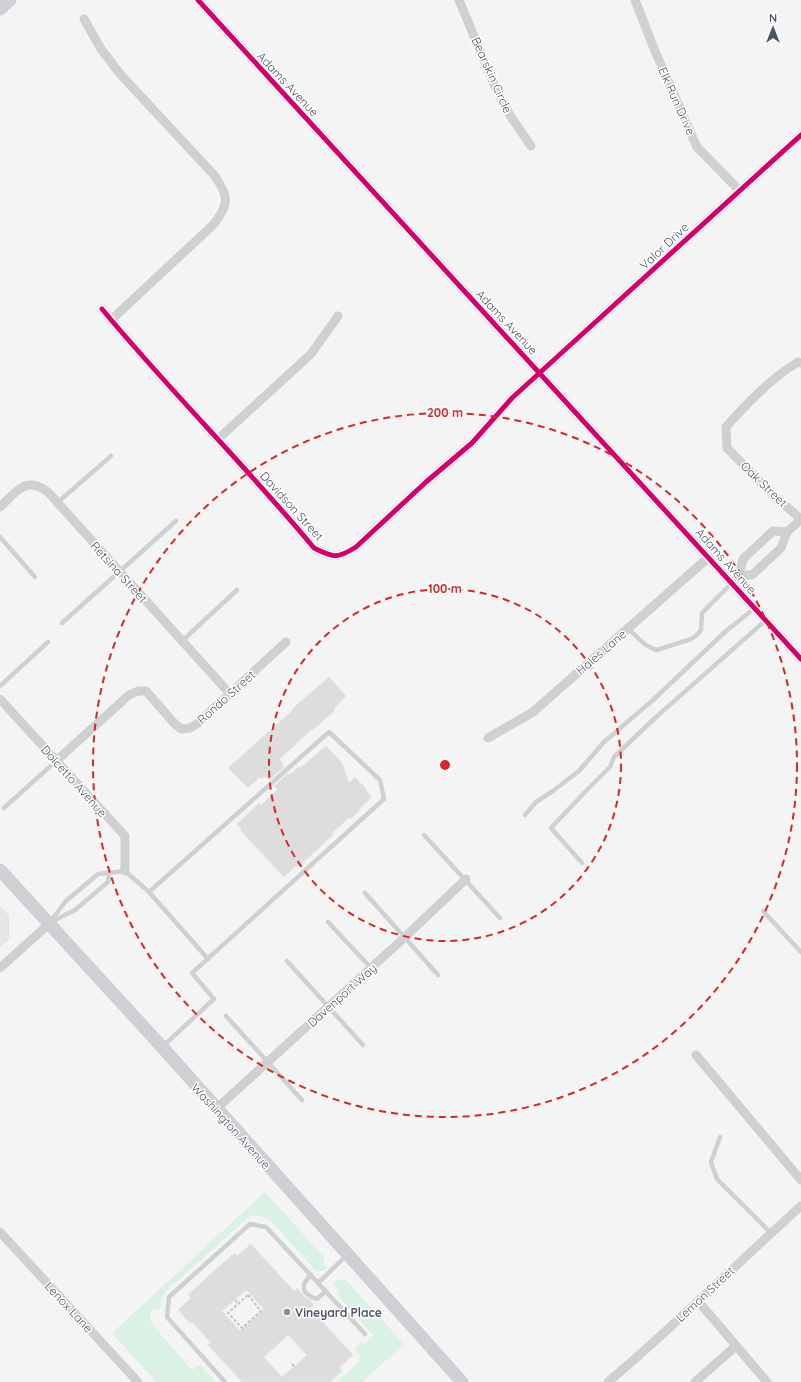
<svg xmlns="http://www.w3.org/2000/svg" width="801" height="1382" font-family="Quicksand,sans-serif">
<style>
.education{fill:#e6e5e6}
.green{fill:#d9f2e3}
.building{fill:#ddddde;stroke:#e5e6e7;fill-rule:evenodd}
.lines{fill:none;stroke-linecap:round;stroke-linejoin:round}
.path{stroke:#bcc7c4;stroke-width:2;stroke-dasharray:3 2;stroke-linecap:butt}
.lane{stroke:#ced0d2;stroke-width:4.5}
.street{stroke:#ced0d2;stroke-width:9}
.secondary{stroke:#ced0d4;stroke-width:13}
.cycleway-casing{stroke:#fff;stroke-width:8}
.cycleway{stroke:#d6006c;stroke-width:5}
.ring{fill:none;stroke:#d62828;stroke-width:2;stroke-dasharray:7 5}
.poi-dot{fill:#868d94;stroke:#fff;stroke-width:1.5}
.labels{text-anchor:middle;dominant-baseline:central;stroke-width:3;stroke-linejoin:round;paint-order:stroke}
.street-label{font-size:12px;fill:#4a5661;stroke:#fff}
.poi-label{font-size:12px;font-weight:bold;fill:#4a5661;stroke:#fff;text-anchor:start}
.centre{fill:#d62828;stroke:#fff;stroke-width:2}
.ring-label{font-size:12px;text-anchor:middle;font-weight:bold;fill:#d62828;stroke:#fff;stroke-width:3;stroke-linejoin:round;paint-order:stroke}
</style>
<rect width="100%" height="100%" fill="#f4f4f4"/>
<!-- education -->
<polygon class="education" points="0,906 9,915 9,939 0,947"/>
<!-- green -->
<g class="green">
<polygon points="265,1192 324,1257 324,1265 327,1268 323,1271 316,1271 268,1218 256,1215 250,1216 166,1291 162,1299 160,1309 150,1311 151,1322 155,1328 192,1370 200,1365 216,1382 156,1382 112,1333"/>
<polygon points="337,1280 346,1280 404,1344 362,1382 337,1382 358,1363 360,1357 355,1348 362,1342 365,1344 374,1336 337,1294 339,1291 335,1287 334,1284"/>
</g>
<!-- building -->
<g class="building">
<polygon points="329,677 346,696 334,709 335,710 313,730 312,729 283,756 280,759 284,767 269,780 264,776 262,779 260,777 248,788 228,768 293,710 292,709"/>
<polygon points="326,746 342,763 349,783 355,777 367,790 366,791 372,797 359,809 360,810 351,819 350,817 332,833 334,834 298,867 297,865 284,877 241,831 242,830 237,824 259,803 261,805 278,789 274,786 288,773 289,775 299,767 300,768"/>
<path d="M251,1244l43,47 3,-3 8,9 5,3 4,5 -4,3 43,47 -14,13 3,3 -12,11h-88l-34,-37 3,-2 -19,-21 -2,1 -12,-13 13,-12 -3,-3 28,-26 19,-16 2,3zM246,1290l18,19 -24,22 -18,-20zM288,1335l19,20 -25,22 -18,-20z"/>
</g>
<g class="lines">
<!-- path -->
<g class="path">
<polygon points="248,1295 261,1311 242,1328 228,1313"/>
<polyline points="235,1300 238,1304"/>
<polyline points="292,1364 294,1366"/>
</g>
<!-- lane -->
<g class="lane">
<polyline points="57,503 111,456"/>
<polyline points="0,537 35,577"/>
<polyline points="62,623 176,521"/>
<path d="M628,628c8,8 18,20 29,22l34,-11 6,-4 4,-5 1,-17 30,-30"/>
<polyline points="182,641 237,590"/>
<polyline points="0,686 48,642"/>
<polyline points="4,808 56,761"/>
<polyline points="525,815 536,802 553,791 579,771 604,742 653,700 726,631 755,608"/>
<polyline points="424,835 500,918"/>
<polyline points="582,863 551,828 584,793 610,767 614,757 655,718 766,620"/>
<polyline points="149,892 329,732 380,780 384,799 192,973 214,999 162,1047"/>
<polyline points="365,893 438,975"/>
<polyline points="763,911 801,952"/>
<polyline points="50,922 66,901 98,874 125,871 149,892 208,959"/>
<polyline points="51,922 75,910 108,882 109,872"/>
<polyline points="328,922 371,968"/>
<polyline points="287,961 363,1045"/>
<polyline points="226,1016 302,1100"/>
<polyline points="720,1137 711,1162 717,1179 771,1233"/>
<path d="M311,1275c-11,10 -10,19 6,24l9,-8"/>
<polyline points="318,1283 365,1334"/>
<polyline points="225,1382 167,1317 169,1297 250,1224 266,1227 318,1283 346,1256"/>
</g>
<!-- street -->
<g class="street">
<polyline points="198,0 801,659"/>
<polyline points="459,0 495,87 511,117 531,146"/>
<polyline points="635,0 655,51 697,147 739,190"/>
<path d="M84,19l17,30 20,26 93,100c15,21 16,29 -1,50l-102,95"/>
<path d="M102,309c68,82 144,157 212,239 20,10 23,11 42,-1l70,-65 46,-39 40,-45 289,-263"/>
<path d="M801,363l-3,-1c-27,16 -51,41 -72,65l1,21 47,48 27,23"/>
<polyline points="218,439 311,354 338,316"/>
<path d="M0,507c16,-15 26,-32 48,-15l182,202"/>
<polyline points="739,575 752,575 781,548 787,532 801,519"/>
<polyline points="736,579 739,575 743,559 773,531 787,532"/>
<polyline points="0,699 125,836 125,871"/>
<polyline points="488,738 533,712 709,557"/>
<polyline points="56,761 129,695 138,691 146,691 174,723 181,729 190,728 198,723 286,642"/>
<polyline points="0,968 49,924"/>
<polyline points="696,1055 801,1180"/>
<polyline points="216,1109 405,937 466,879"/>
<polyline points="0,1232 138,1382"/>
<polyline points="698,1301 767,1382"/>
<path d="M608,1382c67,-56 128,-118 193,-176"/>
<polyline points="695,1382 736,1346"/>
</g>
<!-- secondary -->
<g class="secondary">
<polyline points="0,9 10,0"/>
<polyline points="0,870 162,1047 462,1382"/>
</g>
<defs>
<g id="cycleway">
<polyline points="198,0 801,659"/>
<path d="M102,309c68,82 144,157 212,239 20,10 23,11 42,-1l70,-65 46,-39 40,-45 289,-263"/>
</g>
</defs>
<!-- cycleway casing -->
<use href="#cycleway" class="cycleway-casing"/>
<!-- cycleway -->
<use href="#cycleway" class="cycleway"/>
</g>
<!-- distance rings -->
<g class="ring">
<circle cx="445" cy="765" r="176"/>
<circle cx="445" cy="765" r="352"/>
</g>
<!-- markers -->
<circle class="poi-dot" cx="287" cy="1312" r="4"/>
<g class="labels">
<!-- street labels -->
<g class="street-label">
<text transform="translate(492 75) rotate(66)">Bearskin Circle</text>
<text transform="translate(288 84) rotate(47)">Adams Avenue</text>
<text transform="translate(677 101) rotate(66)">Elk Run Drive</text>
<text transform="translate(664 246) rotate(-43)">Valor Drive</text>
<text transform="translate(507 322) rotate(47)">Adams Avenue</text>
<text transform="translate(764 484) rotate(44)">Oak Street</text>
<text transform="translate(292 506) rotate(48)">Davidson Street</text>
<text transform="translate(726 561) rotate(48)">Adams Avenue</text>
<text transform="translate(119 572) rotate(48)">Retsina Street</text>
<text transform="translate(601 652) rotate(-41)">Hales Lane</text>
<text transform="translate(226 697) rotate(-42)">Rondo Street</text>
<text transform="translate(74 781) rotate(48)">Dolcetto Avenue</text>
<text transform="translate(342 995) rotate(-42)">Davenport Way</text>
<text transform="translate(231 1126) rotate(48)">Washington Avenue</text>
<text transform="translate(705 1294) rotate(-43)">Lemon Street</text>
<text transform="translate(69 1307) rotate(47)">Lenox Lane</text>
</g>
<!-- poi labels -->
<g class="poi-label">
<text x="295" y="1312">Vineyard Place</text>
</g>
</g>
<circle cx="445" cy="765" r="6" class="centre"/>
<g class="ring-label">
<text x="445" y="417">200 m</text>
<text x="445" y="593">100 m</text>
</g>
<!-- north arrow -->
<g transform="translate(773 28)" stroke="#ffffff" stroke-width="3" paint-order="stroke">
<path d="M0-3L7 15L0 10L-7 15Z" fill="#4a5661"/>
<text y="-6" font-size="11" font-weight="bold" text-anchor="middle" fill="#4a5661">N</text>
</g>
</svg>
